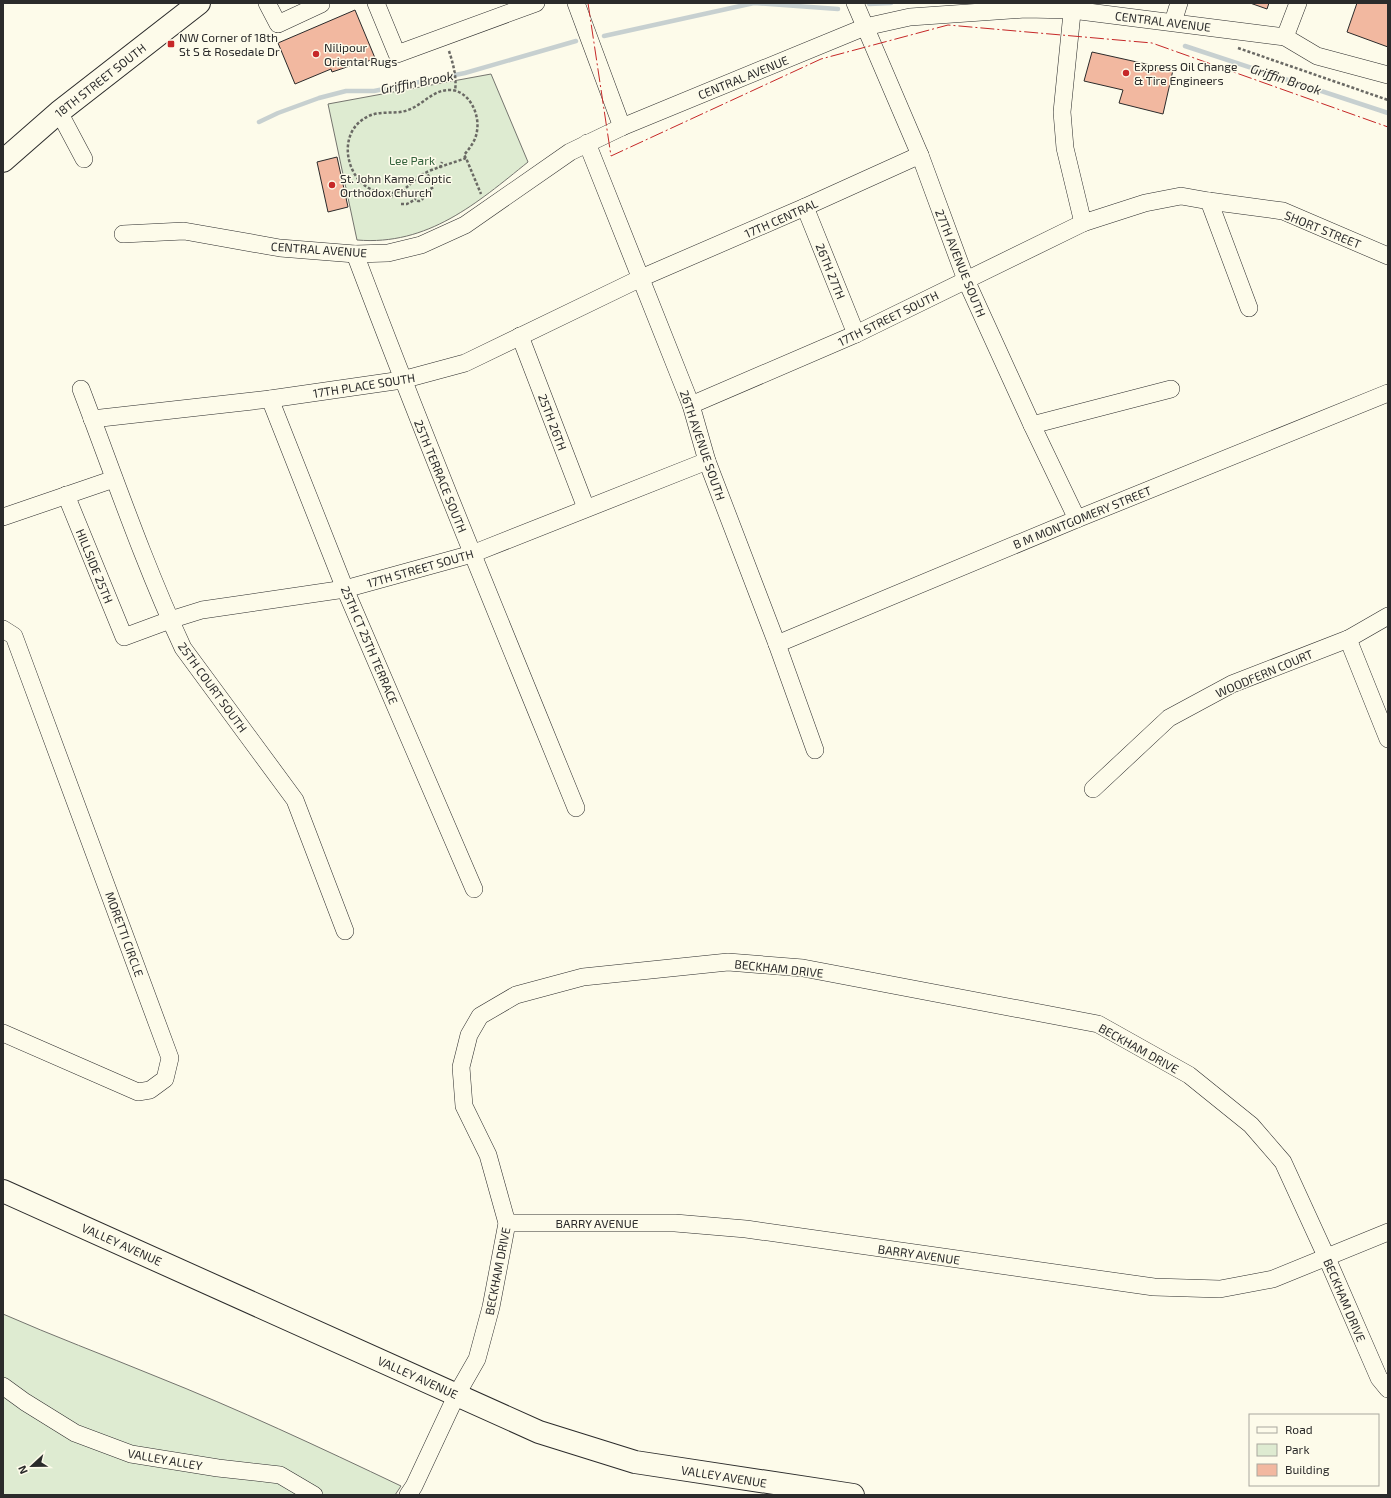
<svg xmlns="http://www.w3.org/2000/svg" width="1391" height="1498" font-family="'Exo 2',sans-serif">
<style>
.green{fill:#deebd1;stroke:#74746e}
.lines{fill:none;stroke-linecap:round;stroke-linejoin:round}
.stream{stroke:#c7d0d0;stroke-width:4.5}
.building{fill:#f2b8a0;stroke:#2b2b2b}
.minor-casing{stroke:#2b2b2b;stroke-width:18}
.major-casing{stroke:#2b2b2b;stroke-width:24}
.path{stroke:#6a6964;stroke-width:2.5;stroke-dasharray:3 2;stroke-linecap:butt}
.minor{stroke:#fdfbea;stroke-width:17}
.major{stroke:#fdfbea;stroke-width:22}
.power{stroke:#c62828;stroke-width:1;stroke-dasharray:14 3 2 3;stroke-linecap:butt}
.poi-dot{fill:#c62828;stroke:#fdfbea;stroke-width:1.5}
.labels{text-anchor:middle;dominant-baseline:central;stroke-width:3;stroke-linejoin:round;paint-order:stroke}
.street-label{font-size:12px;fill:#2b2b2b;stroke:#fdfbea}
.poi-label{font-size:12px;fill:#2b2b2b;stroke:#fdfbea;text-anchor:start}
.park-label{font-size:12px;fill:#34623c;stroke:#fdfbea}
.water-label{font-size:13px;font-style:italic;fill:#2b2b2b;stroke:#fdfbea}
</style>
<rect width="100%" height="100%" fill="#fdfbea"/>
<!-- green -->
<g class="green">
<path d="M491,74l37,88c-51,41 -100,84 -171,78l-29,-136z"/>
<path d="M3,1314c50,22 101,41 152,62 83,33 164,71 246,110l-6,9h-392z"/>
</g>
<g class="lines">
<!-- stream -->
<g class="stream">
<polyline points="869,4 891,3"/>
<polyline points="604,36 754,3 838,9"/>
<polyline points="1185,46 1388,113"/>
<polyline points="259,122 278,113 319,98 346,91 374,91 465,73 576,41"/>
</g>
</g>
<!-- building -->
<g class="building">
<polygon points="1250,3 1269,3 1267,9"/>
<polygon points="1357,3 1388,3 1388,47 1347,32"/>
<polygon points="355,10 375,58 357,66 356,64 332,72 331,69 295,84 278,43"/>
<polygon points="1092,52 1173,70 1163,114 1119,103 1123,90 1084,81"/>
<polygon points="337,157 348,207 328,212 317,162"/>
</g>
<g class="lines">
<defs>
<g id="minor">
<polyline points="267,3 278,24 321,4 321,3"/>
<polyline points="376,3 397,54 536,3"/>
<polyline points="576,3 622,127"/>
<polyline points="855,3 920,155 966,280 1032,425 1077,519"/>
<polyline points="1073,3 1062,112 1065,148 1083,223 1145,203 1181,196 1209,201 1249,308"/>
<polyline points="1173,22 1179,3"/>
<polyline points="1285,37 1298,3"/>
<polyline points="59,112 84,159"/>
<polyline points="587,143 691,405 707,461 777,644 815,750"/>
<polyline points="1209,201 1283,211 1388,256"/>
<polyline points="805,207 856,334"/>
<polyline points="123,234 184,231 280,248 355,254 388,253 421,245 465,225 570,152 622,127 865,27 910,17 1025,9 1072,10 1285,37 1317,56 1388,75"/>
<path d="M355,254c70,186 146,370 221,554"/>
<polyline points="520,336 586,508"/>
<path d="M81,389c33,87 63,175 102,259l112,152 50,131"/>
<polyline points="270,399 345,589 474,889"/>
<polyline points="691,405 856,334 1083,223"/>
<polyline points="92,419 270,399 402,380 465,363 641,278 805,207 920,155"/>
<polyline points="1032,425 1171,389"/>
<polyline points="66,495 124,637 170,620 202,610 345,589 472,554 707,461"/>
<polyline points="3,517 114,479"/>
<polyline points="3,629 14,636 170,1058 165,1079 150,1090 138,1092 3,1033"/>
<polyline points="1348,639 1388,739"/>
<polyline points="777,644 1077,519 1388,393"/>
<polyline points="1093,789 1169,718 1232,684 1348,639 1388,616"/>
<polyline points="507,1223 675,1223 746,1229 1154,1287 1220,1289 1273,1279 1388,1232"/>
<polyline points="3,1386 25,1402 75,1433 131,1454 218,1468 280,1475 314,1495"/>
<polyline points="408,1495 414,1486 457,1394 477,1359 491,1307 507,1223 488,1155 464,1106 461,1067 469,1035 480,1016 516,995 583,977 728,962 803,968 1098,1024 1189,1075 1251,1125 1283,1162 1326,1256 1379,1378 1388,1389"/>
</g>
<g id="major">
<polyline points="3,161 59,112 199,3"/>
<polyline points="3,1191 539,1432 635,1462 853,1495"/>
</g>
</defs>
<!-- minor casing -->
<use href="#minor" class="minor-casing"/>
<!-- major casing -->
<use href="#major" class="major-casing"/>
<!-- path -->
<g class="path">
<polyline points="1238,48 1388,100"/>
<path d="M449,51c4,12 8,27 6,40"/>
<path d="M466,158c-13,5 -32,10 -43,16 -14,8 -16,20 -37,19 -39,-1 -54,-61 -17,-77 12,-6 26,-1 39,-6 15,-5 25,-21 43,-20 18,1 29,24 26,41 -1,9 -7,17 -13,24l2,3 15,36"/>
<polyline points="440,168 442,162"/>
<circle cx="419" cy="197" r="4"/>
<polyline points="423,195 426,191 434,187 427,173"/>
<polyline points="391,198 392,193"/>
<polyline points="401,204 407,204 416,199"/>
</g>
<!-- minor -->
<use href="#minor" class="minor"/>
<!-- major -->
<use href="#major" class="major"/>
<!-- power -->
<polyline class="power" points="588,3 611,156 821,59 948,25 1152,43 1388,127"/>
</g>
<!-- markers -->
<g class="poi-dot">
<rect x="167" y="40" width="8" height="8" rx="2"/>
<circle cx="316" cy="54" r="4"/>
<circle cx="1126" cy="73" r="4"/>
<circle cx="332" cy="185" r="4"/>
</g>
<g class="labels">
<!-- street labels -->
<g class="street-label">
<text transform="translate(1163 21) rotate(7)">CENTRAL AVENUE</text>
<text transform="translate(743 77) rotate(-22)">CENTRAL AVENUE</text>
<text transform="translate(100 80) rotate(-38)">18TH STREET SOUTH</text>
<text transform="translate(781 218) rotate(-24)">17TH CENTRAL</text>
<text transform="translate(1323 229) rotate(22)">SHORT STREET</text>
<text transform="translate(319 249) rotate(4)">CENTRAL AVENUE</text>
<text transform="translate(961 263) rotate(68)">27TH AVENUE SOUTH</text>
<text transform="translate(831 271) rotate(68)">26TH 27TH</text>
<text transform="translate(888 318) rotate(-26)">17TH STREET SOUTH</text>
<text transform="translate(364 385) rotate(-9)">17TH PLACE SOUTH</text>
<text transform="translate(553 422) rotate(69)">25TH 26TH</text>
<text transform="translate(703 445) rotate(71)">26TH AVENUE SOUTH</text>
<text transform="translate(441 476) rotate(68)">25TH TERRACE SOUTH</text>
<text transform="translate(1082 517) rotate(-22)">B M MONTGOMERY STREET</text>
<text transform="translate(95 566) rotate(68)">HILLSIDE 25TH</text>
<text transform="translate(420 568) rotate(-16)">17TH STREET SOUTH</text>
<text transform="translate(370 645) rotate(67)">25TH CT 25TH TERRACE</text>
<text transform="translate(1264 673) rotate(-23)">WOODFERN COURT</text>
<text transform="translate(213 687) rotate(54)">25TH COURT SOUTH</text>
<text transform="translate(125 934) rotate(70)">MORETTI CIRCLE</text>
<text transform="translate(779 968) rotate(6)">BECKHAM DRIVE</text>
<text transform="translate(1139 1048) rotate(29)">BECKHAM DRIVE</text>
<text x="597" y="1223">BARRY AVENUE</text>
<text transform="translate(122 1244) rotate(24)">VALLEY AVENUE</text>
<text transform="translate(919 1254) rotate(8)">BARRY AVENUE</text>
<text transform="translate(497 1271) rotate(-79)">BECKHAM DRIVE</text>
<text transform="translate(1345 1300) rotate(67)">BECKHAM DRIVE</text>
<text transform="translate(418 1377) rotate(24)">VALLEY AVENUE</text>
<text transform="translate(165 1459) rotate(10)">VALLEY ALLEY</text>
<text transform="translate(724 1476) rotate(9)">VALLEY AVENUE</text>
</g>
<!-- poi labels -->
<g class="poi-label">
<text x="179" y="37">NW Corner of 18th<tspan x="179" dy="14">St S &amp; Rosedale Dr</tspan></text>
<text x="324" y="47">Nilipour<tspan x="324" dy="14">Oriental Rugs</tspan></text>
<text x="1134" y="66">Express Oil Change<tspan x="1134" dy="14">&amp; Tire Engineers</tspan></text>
<text x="340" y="178">St. John Kame Coptic<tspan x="340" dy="14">Orthodox Church</tspan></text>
</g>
<!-- park labels -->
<g class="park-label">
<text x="412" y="160">Lee Park</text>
</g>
<!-- water labels -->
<g class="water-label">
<text transform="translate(1286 79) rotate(18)">Griffin Brook</text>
<text transform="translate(417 82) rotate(-11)">Griffin Brook</text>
</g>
</g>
<!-- border -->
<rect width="1391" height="1498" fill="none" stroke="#2b2b2b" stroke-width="8"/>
<!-- legend -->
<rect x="1249" y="1414" width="130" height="72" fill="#fdfbea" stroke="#a9a89e"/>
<rect x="1257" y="1427" width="20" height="6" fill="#fdfbea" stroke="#a9a89e"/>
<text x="1285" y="1434" font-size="12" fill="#2b2b2b">Road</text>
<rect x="1257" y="1444" width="20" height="12" fill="#deebd1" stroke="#a9a89e"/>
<text x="1285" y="1454" font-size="12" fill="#2b2b2b">Park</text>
<rect x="1257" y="1464" width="20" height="12" fill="#f2b8a0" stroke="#a9a89e"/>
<text x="1285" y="1474" font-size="12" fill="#2b2b2b">Building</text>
<!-- north arrow -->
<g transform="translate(32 1466) rotate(248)" stroke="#fdfbea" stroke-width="3" paint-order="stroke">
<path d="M0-3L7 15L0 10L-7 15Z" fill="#2b2b2b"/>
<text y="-6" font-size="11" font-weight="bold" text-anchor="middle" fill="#2b2b2b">N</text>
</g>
</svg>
